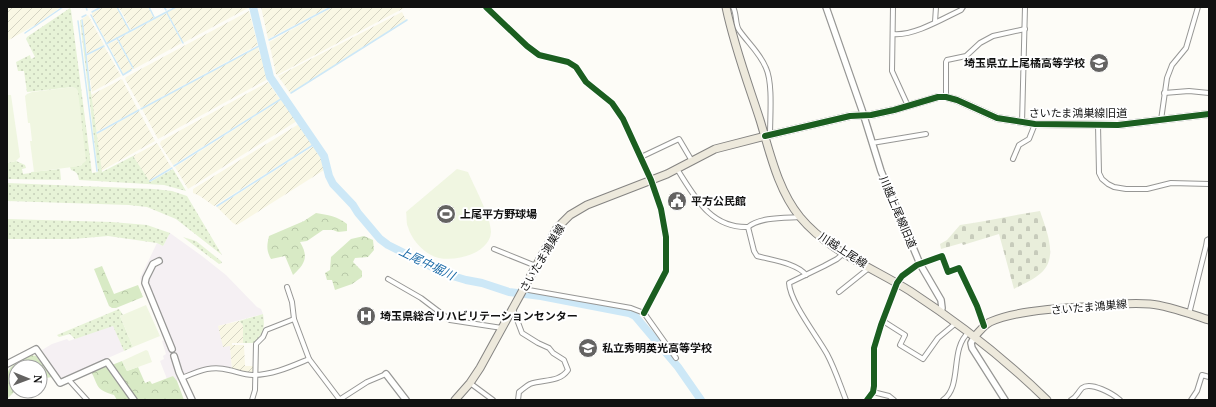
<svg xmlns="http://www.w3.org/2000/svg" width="1216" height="407" font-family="'PT Serif','Noto Sans JP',serif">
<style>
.industrial{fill:#f5f0f3}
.farmland{fill:url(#farmland-furrows)}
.grass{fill:url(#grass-dots)}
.forest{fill:url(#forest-crowns)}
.cemetery{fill:url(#cemetery-stones)}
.pitch{fill:#f0f6e1}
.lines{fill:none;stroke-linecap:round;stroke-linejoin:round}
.stream{stroke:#cde8f7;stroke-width:1.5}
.river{stroke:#cde8f7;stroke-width:8}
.minor-casing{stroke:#979795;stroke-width:6}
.tertiary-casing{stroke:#979795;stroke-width:8}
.primary-casing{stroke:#858482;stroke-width:9}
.minor{stroke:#fffffe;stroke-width:4}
.tertiary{stroke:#fffffe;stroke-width:5.5}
.primary{stroke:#ede9dc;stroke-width:7}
.cycleway-casing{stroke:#fff;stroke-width:8}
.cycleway{stroke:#1b5e20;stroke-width:6}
.labels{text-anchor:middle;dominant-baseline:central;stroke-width:4;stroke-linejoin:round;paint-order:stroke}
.poi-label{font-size:11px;font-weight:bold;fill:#111;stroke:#fff;text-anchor:start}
.street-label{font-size:11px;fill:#111;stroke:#fff}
.water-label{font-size:12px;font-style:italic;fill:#1768a6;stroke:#fff}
</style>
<defs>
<pattern id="farmland-furrows" width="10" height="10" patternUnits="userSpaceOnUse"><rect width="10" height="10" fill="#f9f7e4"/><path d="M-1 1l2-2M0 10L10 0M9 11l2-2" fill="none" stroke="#d4d3c3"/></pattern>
<pattern id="grass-dots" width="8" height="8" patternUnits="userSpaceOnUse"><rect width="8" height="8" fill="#e7f3d7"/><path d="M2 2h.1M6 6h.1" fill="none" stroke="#c5cfb8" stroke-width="1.8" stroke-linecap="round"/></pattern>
<pattern id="forest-crowns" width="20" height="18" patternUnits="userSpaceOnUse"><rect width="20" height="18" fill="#d8eac5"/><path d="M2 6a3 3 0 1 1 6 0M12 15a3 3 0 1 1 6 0" fill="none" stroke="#b8c8a8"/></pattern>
<pattern id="cemetery-stones" width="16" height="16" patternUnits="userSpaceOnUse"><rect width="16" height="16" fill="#e9eedb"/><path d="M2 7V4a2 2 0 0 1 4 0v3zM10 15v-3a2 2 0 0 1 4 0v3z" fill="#c7cbbb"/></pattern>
</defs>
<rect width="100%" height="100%" fill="#fdfcf7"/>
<!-- industrial -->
<g class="industrial">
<polygon points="170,233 202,256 226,275 257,307 261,309 263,314 218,326 230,346 232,369 213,366 203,367 188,373 176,381 173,376 167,379 160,361 164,359 163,356 166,354 162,341 164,340 140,278 157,243 163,246"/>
<polygon points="113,325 124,351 62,378 59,377 42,350 52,344 67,339 69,341"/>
</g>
<!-- farmland -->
<g class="farmland">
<polygon points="7,7 61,7 37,24 7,41"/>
<polygon points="103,7 116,7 130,31 107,43 92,15 92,13"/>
<polygon points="119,7 148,7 154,18 131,30"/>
<polygon points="177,7 250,7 183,43 167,12"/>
<polygon points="261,7 329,7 268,39"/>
<polygon points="333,7 406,7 277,75 276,74 269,42"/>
<polygon points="249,11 258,45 141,108 125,79 126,77"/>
<polygon points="402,12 406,20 290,93 278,76"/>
<polygon points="166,13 182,43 134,69 118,39"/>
<polygon points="88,15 104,45 87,54 82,19"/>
<polygon points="117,40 133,69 123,74 108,44"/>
<polygon points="104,46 121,76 92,92 87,56"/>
<polygon points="258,47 268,79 158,139 142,109"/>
<polygon points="122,79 138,110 96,132 91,95"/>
<polygon points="268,82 280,99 173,165 160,144 161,141"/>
<polygon points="281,100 297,121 188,189 175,167"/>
<polygon points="139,111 155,141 101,171 97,134"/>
<polygon points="299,124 313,144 214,206 200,196 193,193 193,189"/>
<polygon points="157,143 171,167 149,181 133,156"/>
<polygon points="314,146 322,157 324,170 237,225 233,223 217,207"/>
<polygon points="239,321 243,325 243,343 232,343 232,345 244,345 245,366 254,366 254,372 252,374 232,369 230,346 223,347 218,326"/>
</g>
<!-- grass -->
<g class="grass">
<path d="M70,8l1,2 21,163 6,-1 -18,-152h1l21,152 31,-16 17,26 23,-13 13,22 -22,-6 -85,-5c-1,-6 -2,-8 -8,-10l-1,-3 12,-2 -9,-78 -46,5 -3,-21h-6l-2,-9 14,-7 1,4 4,-2 -9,-18 1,-2z"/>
<polygon points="16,161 25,165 26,168 22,169 23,174 31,173 31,172 60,169 61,180 7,179 7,163"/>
<polygon points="7,183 154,189 172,191 187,196 222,255 176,219 147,207 129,205 7,201"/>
<polygon points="7,219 112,222 147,225 170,233 163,246 157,243 108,236 73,239 7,239"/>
<polygon points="183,237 196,241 221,261 222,263 219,264"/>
<polygon points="119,309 123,315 120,316 133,347 124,351 113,326 75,339 70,334 59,337 57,335"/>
<path d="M263,314c2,15 1,17 -8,29h-12v-18l-4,-4z"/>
</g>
<!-- forest -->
<g class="forest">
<path d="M316,213c12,2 21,3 31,11v7l-9,1 -5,-2h-10l-16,11 -7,1c9,15 5,22 -7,33l-8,-19 -14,3c-5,-9 -4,-14 -2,-23l35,-15z"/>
<polygon points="364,236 373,240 374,250 368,257 355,258 353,262 362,271 362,277 352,284 335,290 332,280 327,280 325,273 330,270 331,257 351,239"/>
<polygon points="102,266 114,294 138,285 143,297 116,308 112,308 109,306 94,269"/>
<path d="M31,355l5,1 16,21 -12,2v-12h-24v23l-9,9c0,-31 -4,-30 24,-44z"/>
<polygon points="122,361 127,371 138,367 145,383 150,381 152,384 173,376 177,381 184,400 137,400 112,365"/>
<path d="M105,365l26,35h-14l-3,-5c-19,-6 -15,-8 -23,-24z"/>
</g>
<!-- cemetery -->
<path class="cemetery" d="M1040,211c6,19 19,46 1,62 -8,7 -18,11 -27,16l-15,-55 -36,11 -1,-2 -21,6 -1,-5 7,-4 13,-15c27,-4 53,-10 80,-14z"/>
<!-- pitch -->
<g class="pitch">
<polygon points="73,87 76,88 78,91 86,161 80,166 34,172 30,141 32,141 30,123 28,123 25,96 27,94 32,92"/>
<polygon points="7,95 11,95 20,157 16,161 7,163"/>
<path d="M457,169l11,3c6,14 23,45 23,60 -1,23 -43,33 -60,23 -10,-5 -20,-17 -23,-28 -2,-4 -1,-10 -2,-15z"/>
<polygon points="146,305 160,336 133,347 120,316"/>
<polygon points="146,350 148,351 152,362 127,371 122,361"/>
</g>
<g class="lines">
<!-- stream -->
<g class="stream">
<polyline points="86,7 87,10"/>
<polyline points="117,7 130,31"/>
<polyline points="149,7 154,17"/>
<polyline points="164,7 166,10"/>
<polyline points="92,12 101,7"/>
<polyline points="167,13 183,43"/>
<polyline points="91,15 106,43"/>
<polyline points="82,17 86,15"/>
<polyline points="82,20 90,90"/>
<polyline points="78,21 97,171"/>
<polyline points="25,33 63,7"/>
<polyline points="117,38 133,68"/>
<polyline points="269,40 331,7"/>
<polyline points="106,44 176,7"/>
<polyline points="107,45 123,75 131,70"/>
<polyline points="86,55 104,46"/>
<polyline points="291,93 407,20"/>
<polyline points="141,109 259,46"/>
<polyline points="97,133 139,110"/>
<polyline points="174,166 281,99"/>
<polyline points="150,181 172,168"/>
<polyline points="217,206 313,145"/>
</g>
<!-- river -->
<polyline class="river" points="253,7 270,77 324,156 329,176 333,184 353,205 358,213 380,239 388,245 446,274 466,280 482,283 509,292 541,296 629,313 635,316 678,367 701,400"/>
<defs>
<g id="minor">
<polyline points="486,7 527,46 539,55 568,62 576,67 586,82 612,103 623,119 651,180 661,209 666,237 666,271 644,313"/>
<path d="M733,7c4,7 2,17 6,23 9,13 21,23 27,38 7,15 4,49 4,67"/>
<polyline points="893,7 892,71 908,106"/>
<polyline points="935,22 936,7"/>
<path d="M893,34c21,2 49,-15 68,-24l2,-3"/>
<polyline points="1164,93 1189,91 1209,93"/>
<polyline points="946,97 946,62 947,60 966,56 980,43 993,36 1025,29"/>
<polyline points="1161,120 1167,78 1172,65 1186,48 1198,7"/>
<polyline points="1022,123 1025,7"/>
<polyline points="1098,125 1099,173 1102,179 1108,184 1114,187 1126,189 1147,189 1171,183 1209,184"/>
<polyline points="872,143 926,134"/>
<polyline points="641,157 679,139 692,161"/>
<polyline points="1013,159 1019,145 1029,139 1035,124"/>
<path d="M677,169c18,28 33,59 71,58 12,-10 37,-9 52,-10"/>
<path d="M748,227l6,24 3,5c14,4 40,7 49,19"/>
<polyline points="494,249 536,266"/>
<path d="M844,253l-7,6 -13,7 -35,17c1,19 28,53 38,71 8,15 13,31 19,46"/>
<polyline points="388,279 421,298 450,320 502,328"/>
<polyline points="287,287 292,302 294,319 309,359 340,400"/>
<polyline points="523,289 631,308 644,313 676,358"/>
<polyline points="839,292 869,268"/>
<path d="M513,309l9,24 16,10 11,5 4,5 11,7 4,10c-9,13 -25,9 -38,14 -4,2 -7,5 -11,8l-1,8"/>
<polyline points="1189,314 1206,246 1207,240 1209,239"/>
<polyline points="883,321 905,335 900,345 923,359 938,338 956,323"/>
<path d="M182,378c17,-7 29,-13 47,-8 9,2 15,5 24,5 20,0 39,-9 56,-16"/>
<polyline points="68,379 87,400"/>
<polyline points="470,383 493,400"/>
<polyline points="873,392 889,396 894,400"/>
<polyline points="252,400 255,390 256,344 263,337 266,330 294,319"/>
<polyline points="339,400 367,382 386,374"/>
<polyline points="867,400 873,392 874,386 874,348 881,325 897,283 902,276 917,265 942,256 948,272 959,268 977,306 984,326"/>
<path d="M943,400c20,-14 6,-51 26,-68"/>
<path d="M1071,400c6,-3 7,-8 11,-12 9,-7 31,6 38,12"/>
<polyline points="1191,400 1197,391 1202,375 1209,377"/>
</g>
<g id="tertiary">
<polyline points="826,7 862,110 881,171 920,264 941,300 942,308 941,312"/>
<polyline points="765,136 850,116 871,115 894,110 938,97 946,97 957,100 997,118 1035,124 1118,125 1209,114"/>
<polyline points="159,261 153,264 146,278 145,283 172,349"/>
<polyline points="975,336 971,343 972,348 1005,400"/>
<polyline points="174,356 179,372 192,400"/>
<polyline points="7,364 36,349 60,383 107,362 134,400"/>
<polyline points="386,374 406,400"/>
</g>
<g id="primary">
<path d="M726,7c8,39 22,76 34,113 10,33 18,70 40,97 28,34 73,51 110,74 49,32 95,68 137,109"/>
<path d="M975,336c5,-5 9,-11 15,-14 24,-11 64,-13 90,-15 24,-2 47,-5 70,-3 20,2 40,10 59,16"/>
<polyline points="455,400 470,383 480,368 557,228 570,215 587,205 667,174 715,149 765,136"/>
</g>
</defs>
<!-- minor casing -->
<use href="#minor" class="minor-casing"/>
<!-- tertiary casing -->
<use href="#tertiary" class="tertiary-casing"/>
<!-- primary casing -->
<use href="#primary" class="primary-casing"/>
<!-- minor -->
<use href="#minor" class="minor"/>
<!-- tertiary -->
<use href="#tertiary" class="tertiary"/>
<!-- primary -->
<use href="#primary" class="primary"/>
<defs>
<g id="cycleway">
<polyline points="486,7 527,46 539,55 568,62 576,67 586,82 612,103 623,119 651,180 661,209 666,237 666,271 644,313"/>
<polyline points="765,136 850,116 871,115 894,110 938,97 946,97 957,100 997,118 1035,124 1118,125 1209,114"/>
<polyline points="867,400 873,392 874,386 874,348 881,325 897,283 902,276 917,265 942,256 948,272 959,268 977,306 984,326"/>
</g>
</defs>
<!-- cycleway casing -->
<use href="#cycleway" class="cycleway-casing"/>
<!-- cycleway -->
<use href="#cycleway" class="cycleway"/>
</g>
<!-- icons -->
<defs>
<symbol id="school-disc" viewBox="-11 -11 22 22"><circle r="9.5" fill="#646362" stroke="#fff"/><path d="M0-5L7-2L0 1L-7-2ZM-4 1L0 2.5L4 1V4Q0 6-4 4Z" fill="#fff"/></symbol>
<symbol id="civic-disc" viewBox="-11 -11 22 22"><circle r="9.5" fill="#646362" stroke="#fff"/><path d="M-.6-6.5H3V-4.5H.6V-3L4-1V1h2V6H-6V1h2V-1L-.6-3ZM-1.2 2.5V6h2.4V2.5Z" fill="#fff"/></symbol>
<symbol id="stadium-disc" viewBox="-11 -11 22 22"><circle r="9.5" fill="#646362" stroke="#fff"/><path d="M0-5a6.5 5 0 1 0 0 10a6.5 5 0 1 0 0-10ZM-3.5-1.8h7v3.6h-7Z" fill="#fff"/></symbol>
<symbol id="hospital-disc" viewBox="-11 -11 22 22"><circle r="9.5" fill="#646362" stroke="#fff"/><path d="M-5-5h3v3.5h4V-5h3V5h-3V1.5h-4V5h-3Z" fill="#fff"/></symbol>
</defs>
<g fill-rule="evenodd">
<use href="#school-disc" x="1088" y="52" width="22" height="22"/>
<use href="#civic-disc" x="666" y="190" width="22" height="22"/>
<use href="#stadium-disc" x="435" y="203" width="22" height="22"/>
<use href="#hospital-disc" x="355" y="305" width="22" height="22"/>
<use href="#school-disc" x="577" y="337" width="22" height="22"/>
</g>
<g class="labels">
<!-- poi labels -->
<g class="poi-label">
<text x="1085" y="63" text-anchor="end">埼玉県立上尾橘高等学校</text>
<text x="691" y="201">平方公民館</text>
<text x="460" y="214">上尾平方野球場</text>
<text x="380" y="316">埼玉県総合リハビリテーションセンター</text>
<text x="602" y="348">私立秀明英光高等学校</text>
</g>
<!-- street labels -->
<g class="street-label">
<text x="1078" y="113">さいたま鴻巣線旧道</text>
<text transform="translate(898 212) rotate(67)">川越上尾線旧道</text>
<text transform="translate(843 250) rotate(33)">川越上尾線</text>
<text transform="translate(542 258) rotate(-59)">さいたま鴻巣線</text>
<text transform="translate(1089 307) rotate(-5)">さいたま鴻巣線</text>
</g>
<!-- water labels -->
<g class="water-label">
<text transform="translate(427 263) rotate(26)">上尾中堀川</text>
</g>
</g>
<!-- border -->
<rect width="1216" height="407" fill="none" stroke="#111111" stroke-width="16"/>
<!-- north arrow -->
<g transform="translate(28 379) rotate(91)"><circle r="19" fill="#ffffff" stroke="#a0a0a0"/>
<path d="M0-3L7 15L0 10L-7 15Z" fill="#646362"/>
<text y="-6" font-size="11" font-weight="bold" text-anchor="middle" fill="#111111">N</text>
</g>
</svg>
